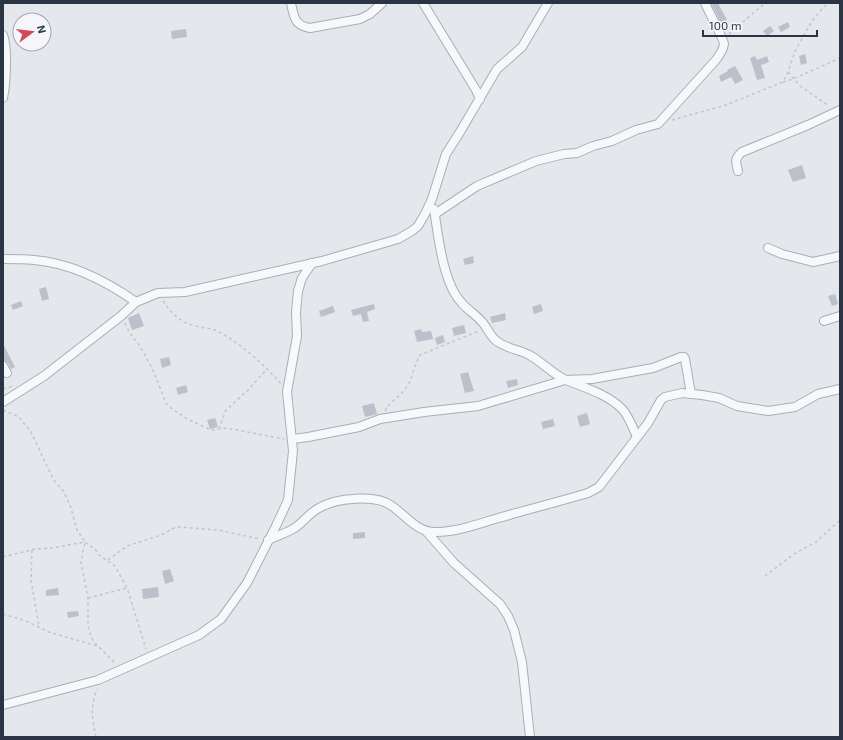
<svg xmlns="http://www.w3.org/2000/svg" width="843" height="740" font-family="'Exo 2',sans-serif">
<style>
.building{fill:#bbc0ca}
.lines{fill:none;stroke-linecap:round;stroke-linejoin:round}
.street-casing{stroke:#a9aeb7;stroke-width:10}
.path{stroke:#c2c5cb;stroke-width:1.5;stroke-dasharray:3 3;stroke-linecap:butt}
.street{stroke:#f7f8fa;stroke-width:8}
</style>
<rect width="100%" height="100%" fill="#e4e7ec"/>
<!-- building -->
<g class="building">
<polygon points="711,3 718,3 727,20 721,23"/>
<polygon points="788,22 790,27 781,32 778,27"/>
<polygon points="770,26 774,31 767,36 763,31"/>
<polygon points="186,29 187,37 172,39 171,31"/>
<polygon points="805,54 807,63 801,65 799,56"/>
<polygon points="755,56 757,60 767,56 769,62 761,65 765,78 757,80 750,58"/>
<polygon points="735,66 743,80 735,84 731,77 721,82 719,76 728,71 727,70"/>
<polygon points="802,165 806,178 793,182 788,170"/>
<polygon points="473,256 474,263 465,265 463,259"/>
<polygon points="46,287 49,299 42,301 39,289"/>
<polygon points="835,294 838,304 832,306 828,296"/>
<polygon points="21,301 23,306 13,310 11,305"/>
<polygon points="374,304 375,309 367,312 369,321 363,322 361,314 353,316 351,310"/>
<polygon points="541,304 543,311 534,314 532,307"/>
<polygon points="333,306 335,312 321,317 319,311"/>
<polygon points="139,313 144,326 132,330 128,318"/>
<polygon points="505,313 506,320 492,323 490,317"/>
<polygon points="464,325 466,333 454,336 452,328"/>
<polygon points="421,329 422,332 431,331 433,339 417,342 414,331"/>
<polygon points="443,335 445,342 437,345 435,338"/>
<polygon points="3,344 15,367 11,369 8,363 3,361"/>
<polygon points="169,357 171,365 162,368 160,359"/>
<polygon points="468,372 474,391 465,393 460,374"/>
<polygon points="517,379 518,385 508,388 506,381"/>
<polygon points="186,385 188,392 178,395 176,388"/>
<polygon points="374,403 377,414 365,417 362,406"/>
<polygon points="587,413 590,424 580,427 577,416"/>
<polygon points="215,418 218,427 210,429 207,420"/>
<polygon points="553,419 555,426 543,429 541,422"/>
<polygon points="365,532 365,538 353,539 353,533"/>
<polygon points="170,569 174,581 165,584 162,571"/>
<polygon points="158,587 159,597 143,599 142,589"/>
<polygon points="58,588 59,595 46,596 46,590"/>
<polygon points="78,611 79,616 68,618 67,612"/>
</g>
<g class="lines">
<defs>
<g id="street">
<path d="M291,3c3,14 3,22 19,25l50,-9 10,-5 12,-11"/>
<polyline points="423,3 476,90 480,99"/>
<path d="M3,35c5,13 3,49 0,63"/>
<path d="M738,171c-2,-9 -4,-12 4,-19l66,-27 32,-15"/>
<path d="M434,209c4,26 9,74 27,93 6,8 16,13 22,21 5,6 8,15 15,19 10,7 23,8 33,14 12,7 23,19 35,24 19,8 42,14 57,30 6,7 10,18 14,27"/>
<path d="M435,214l42,-28 59,-25 28,-7 13,-1 16,-7 19,-5 24,-11 22,-6 57,-63c4,-5 8,-10 9,-17 0,-4 -16,-34 -19,-41"/>
<polyline points="768,248 782,254 813,262 840,256"/>
<path d="M3,259c10,0 21,0 31,1 37,3 72,21 102,42"/>
<polyline points="824,321 840,316"/>
<polyline points="3,366 7,373"/>
<polyline points="3,402 44,376 121,316 136,302 158,293 185,292 322,261 398,239 412,231 418,226 426,212 432,199 446,154 460,132 497,69 522,47 548,3"/>
<polyline points="293,439 308,437 359,427 380,419 424,412 478,406 565,380 592,379 653,368 681,357 684,357 685,359 691,394"/>
<polyline points="426,531 454,563 500,604 508,616 514,630 522,662 530,737"/>
<path d="M268,540c8,-4 18,-7 25,-11 10,-6 16,-16 26,-21 17,-10 57,-14 73,-2 14,10 25,26 43,26 21,0 40,-7 60,-13 31,-9 62,-17 93,-26l11,-6 49,-64 13,-23 4,-3 17,-4 20,2 17,3 18,8 31,5 27,-4 23,-13 22,-5"/>
<polyline points="3,705 98,680 199,635 221,619 247,583 276,526 288,500 293,451 287,392 297,336 296,312 298,291 302,278 312,263"/>
</g>
</defs>
<!-- street casing -->
<use href="#street" class="street-casing"/>
<!-- path -->
<g class="path">
<polyline points="729,34 765,3"/>
<polyline points="788,72 800,86 829,106"/>
<polyline points="783,82 793,79 840,58"/>
<polyline points="672,120 726,105 783,82 788,72 795,51 812,21 822,9 828,3"/>
<path d="M163,301c8,12 18,22 33,25 7,2 15,2 21,5 22,11 48,34 64,53"/>
<polyline points="125,323 129,332 140,346 153,370 166,403 171,408 187,419 211,430 223,428 232,429 284,439"/>
<polyline points="3,389 13,386"/>
<polyline points="3,410 19,417 31,432 53,479 64,492 71,508 77,530 85,542 81,562 88,598 88,626 91,637 96,644 116,664"/>
<path d="M385,411c5,-10 15,-14 21,-23 7,-10 8,-23 14,-33l59,-24"/>
<polyline points="219,429 226,410 247,391 267,369"/>
<polyline points="32,550 31,580 39,626"/>
<polyline points="3,557 35,549 52,548 85,542 97,551 99,555 115,566 127,588 146,649"/>
<polyline points="108,560 127,546 161,535 174,528 180,527 218,530 260,539"/>
<polyline points="765,576 794,554 816,542 840,520"/>
<polyline points="88,598 127,588"/>
<polyline points="3,614 26,621 49,632 97,646"/>
<path d="M96,737c-4,-19 -6,-29 1,-48"/>
</g>
<!-- street -->
<use href="#street" class="street"/>
</g>
<!-- border -->
<rect width="843" height="740" fill="none" stroke="#2b3445" stroke-width="8"/>
<!-- north arrow -->
<g transform="translate(32 32) rotate(75)"><circle r="19" fill="#f4f6f9" stroke="#a4a8b1"/>
<path d="M0-3L7 15L0 10L-7 15Z" fill="#d1495b"/>
<text y="-6" font-size="11" font-weight="bold" text-anchor="middle" fill="#2b3445">N</text>
</g>
<!-- scale -->
<path d="M703 30v6h114v-6" fill="none" stroke="#2b3445" stroke-width="2"/>
<text x="709" y="30" font-size="12" fill="#2b3445" stroke="#f4f6f9" stroke-width="3" paint-order="stroke">100 m</text>
</svg>
